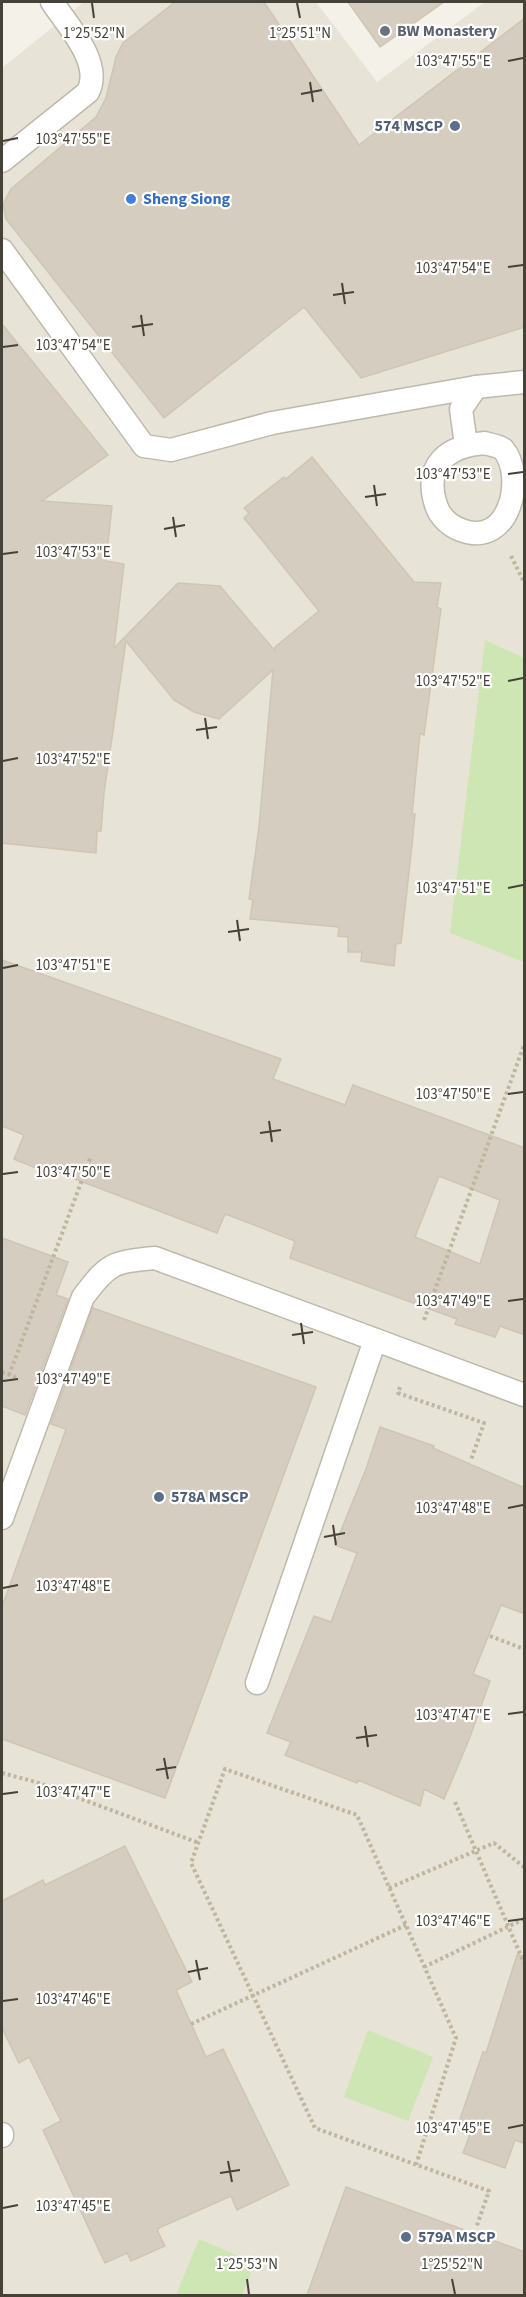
<svg xmlns="http://www.w3.org/2000/svg" width="526" height="2297" font-family="'Source Sans 3',sans-serif">
<style>
.residential{fill:#e7e3d7}
.green{fill:#cee6b4}
.building{fill:#d5cdbf;stroke:#cfc5b2;stroke-width:1.5;fill-rule:evenodd}
.lines{fill:none;stroke-linecap:round;stroke-linejoin:round}
.service-casing{stroke:#bfb9ac;stroke-width:25}
.path{stroke:#c0b59e;stroke-width:4;stroke-dasharray:3 3;stroke-linecap:butt}
.service{stroke:#fff;stroke-width:22}
.ticks{fill:none;stroke:#474238;stroke-width:2}
.worship-dot{fill:#6b7280;stroke:#fff;stroke-width:2}
.service-dot{fill:#5c6f8a;stroke:#fff;stroke-width:2}
.shop-dot{fill:#3f7fe0;stroke:#fff;stroke-width:2}
.labels{text-anchor:middle;dominant-baseline:central;stroke-width:4.5;stroke-linejoin:round;paint-order:stroke}
.worship-label{font-size:16px;font-weight:bold;fill:#5b616d;stroke:#fff;text-anchor:start}
.service-label{font-size:16px;font-weight:bold;fill:#4e5e75;stroke:#fff;text-anchor:start}
.shop-label{font-size:16px;font-weight:bold;fill:#366cbe;stroke:#fff;text-anchor:start}
.ticks-label{font-size:15px;text-anchor:middle;fill:#474238;stroke:#fff;stroke-width:4.5;stroke-linejoin:round;paint-order:stroke}
</style>
<rect width="100%" height="100%" fill="#f4f1e9"/>
<!-- residential -->
<polygon class="residential" points="84,2 316,2 377,82 485,2 524,2 524,2295 2,2295 2,68"/>
<!-- green -->
<g class="green">
<polygon points="485,640 524,658 524,962 450,933"/>
<polygon points="368,2030 433,2057 408,2121 344,2097"/>
<polygon points="199,2239 255,2263 242,2295 176,2295"/>
</g>
<!-- building -->
<g class="building">
<polygon points="175,2 264,2 359,145 525,18 525,327 361,378 304,307 164,418 6,219 3,204 11,189 96,117 106,98 116,57 123,43"/>
<polygon points="348,2 444,2 380,47"/>
<polygon points="2,324 108,455 42,501 112,506 106,561 124,564 114,648 178,583 220,586 275,651 275,647 319,611 244,518 249,513 244,508 284,477 286,479 312,457 414,582 441,583 437,607 441,609 424,735 420,733 412,814 415,814 412,845 401,943 396,944 394,966 361,961 362,952 348,952 348,937 338,936 339,927 250,919 253,900 249,899 259,827 273,670 219,719 194,712 174,700 126,641 104,793 101,831 97,831 96,853 2,843"/>
<path d="M2,960l279,99 -8,20 72,26 8,-20 172,63v187l-25,-9 -5,11 -40,-13 2,-5 -167,-61 5,-17 -59,-23 -11,-4 -8,19 -163,-62 -1,4 -39,-16 10,-24 -22,-9zM439,1176l61,24 -20,64 -65,-27z"/>
<polygon points="2,1238 68,1262 56,1295 68,1299 25,1415 2,1406"/>
<polygon points="93,1308 316,1387 165,1798 2,1739 2,1607 66,1429 51,1424"/>
<polygon points="380,1427 434,1446 433,1448 525,1488 525,1614 501,1605 473,1674 490,1681 470,1737 444,1799 424,1789 420,1806 358,1780 357,1783 285,1755 291,1742 267,1733 314,1616 331,1622 357,1553 335,1545 366,1469"/>
<polygon points="125,1846 192,1982 176,1990 206,2057 223,2049 289,2185 237,2210 231,2196 161,2227 157,2230 165,2246 131,2261 127,2253 105,2263 43,2130 61,2121 29,2057 19,2063 2,2028 2,1901 43,1880 45,1885"/>
<polygon points="517,1955 525,1956 525,2144 515,2140 505,2168 463,2153 472,2129 458,2125 483,2052 486,2053"/>
<polygon points="346,2187 525,2252 525,2295 307,2295"/>
</g>
<g class="lines">
<defs>
<g id="service">
<path d="M2,161l86,-69c15,-29 -20,-66 -36,-90"/>
<polyline points="2,250 144,446 171,450 272,423 476,387 524,382"/>
<path d="M485,443c6,2 14,3 18,6 23,27 7,100 -42,81 -11,-4 -21,-13 -25,-25 -13,-41 12,-59 49,-62z"/>
<polyline points="466,445 461,409 476,387"/>
<path d="M2,1518l81,-221c26,-34 29,-35 72,-39l369,137"/>
<polyline points="257,1683 375,1340"/>
<polyline points="2,2134 2,2136"/>
</g>
</defs>
<!-- service casing -->
<use href="#service" class="service-casing"/>
<!-- path -->
<g class="path">
<polyline points="511,556 524,582"/>
<polyline points="424,1320 524,1045"/>
<polyline points="2,1372 18,1378"/>
<polyline points="9,1375 91,1156"/>
<polyline points="400,1387 398,1393 484,1423 471,1460"/>
<polyline points="490,1636 524,1649"/>
<polyline points="2,1773 36,1782 199,1843"/>
<polyline points="455,1802 524,1963"/>
<polyline points="389,1888 494,1843 524,1867"/>
<polyline points="424,1967 524,1919"/>
<polyline points="191,2024 406,1925"/>
<polyline points="416,2165 456,2038 357,1815 225,1769 191,1863 315,2128 489,2191 476,2228"/>
</g>
<!-- service -->
<use href="#service" class="service"/>
</g>
<!-- ticks -->
<path class="ticks" d="M92,3l2,15M297,3l3,15M508,61l15,-3M310,82l3,20M301,94l21,-4M3,141l15,-3M508,267l15,-2M342,283l3,21M333,295l21,-3M141,315l3,21M132,327l21,-3M3,347l15,-2M508,474l15,-2M374,485l3,21M365,497l21,-3M173,517l3,20M164,529l21,-4M3,554l15,-2M508,681l15,-3M205,718l3,21M196,730l21,-3M3,761l15,-3M508,888l15,-3M237,920l3,21M228,932l21,-3M3,968l15,-3M508,1094l15,-2M269,1121l3,21M260,1133l21,-3M3,1174l15,-2M508,1301l15,-2M301,1323l3,21M292,1335l21,-3M3,1381l15,-2M508,1508l15,-3M333,1525l3,20M324,1537l21,-4M3,1588l15,-3M508,1714l15,-2M365,1726l3,21M356,1738l21,-3M164,1758l4,21M156,1770l20,-3M3,1794l15,-2M508,1921l15,-2M196,1960l4,20M188,1972l20,-4M3,2001l15,-2M508,2128l15,-3M228,2161l4,21M220,2173l20,-3M3,2208l15,-3M247,2279l2,15M452,2279l3,15"/>
<!-- markers -->
<circle class="worship-dot" cx="385" cy="31" r="6"/>
<g class="service-dot">
<circle cx="455" cy="126" r="6"/>
<circle cx="159" cy="1497" r="6"/>
<circle cx="406" cy="2237" r="6"/>
</g>
<circle class="shop-dot" cx="131" cy="199" r="6"/>
<g class="labels">
<!-- worship labels -->
<g class="worship-label">
<text x="397" y="31">BW Monastery</text>
</g>
<!-- service labels -->
<g class="service-label">
<text x="443" y="126" text-anchor="end">574 MSCP</text>
<text x="171" y="1497">578A MSCP</text>
<text x="418" y="2237">579A MSCP</text>
</g>
<!-- shop labels -->
<g class="shop-label">
<text x="143" y="199">Sheng Siong</text>
</g>
</g>
<g class="ticks-label">
<text x="94" y="38">1°25'52"N</text>
<text x="300" y="38">1°25'51"N</text>
<text x="453" y="66">103°47'55"E</text>
<text x="73" y="144">103°47'55"E</text>
<text x="453" y="273">103°47'54"E</text>
<text x="73" y="350">103°47'54"E</text>
<text x="453" y="479">103°47'53"E</text>
<text x="73" y="557">103°47'53"E</text>
<text x="453" y="686">103°47'52"E</text>
<text x="73" y="764">103°47'52"E</text>
<text x="453" y="893">103°47'51"E</text>
<text x="73" y="970">103°47'51"E</text>
<text x="453" y="1099">103°47'50"E</text>
<text x="73" y="1177">103°47'50"E</text>
<text x="453" y="1306">103°47'49"E</text>
<text x="73" y="1384">103°47'49"E</text>
<text x="453" y="1513">103°47'48"E</text>
<text x="73" y="1591">103°47'48"E</text>
<text x="453" y="1720">103°47'47"E</text>
<text x="73" y="1797">103°47'47"E</text>
<text x="453" y="1926">103°47'46"E</text>
<text x="73" y="2004">103°47'46"E</text>
<text x="453" y="2133">103°47'45"E</text>
<text x="73" y="2211">103°47'45"E</text>
<text x="247" y="2269">1°25'53"N</text>
<text x="452" y="2269">1°25'52"N</text>
</g>
<!-- border -->
<rect width="526" height="2297" fill="none" stroke="#474238" stroke-width="6"/>
</svg>
